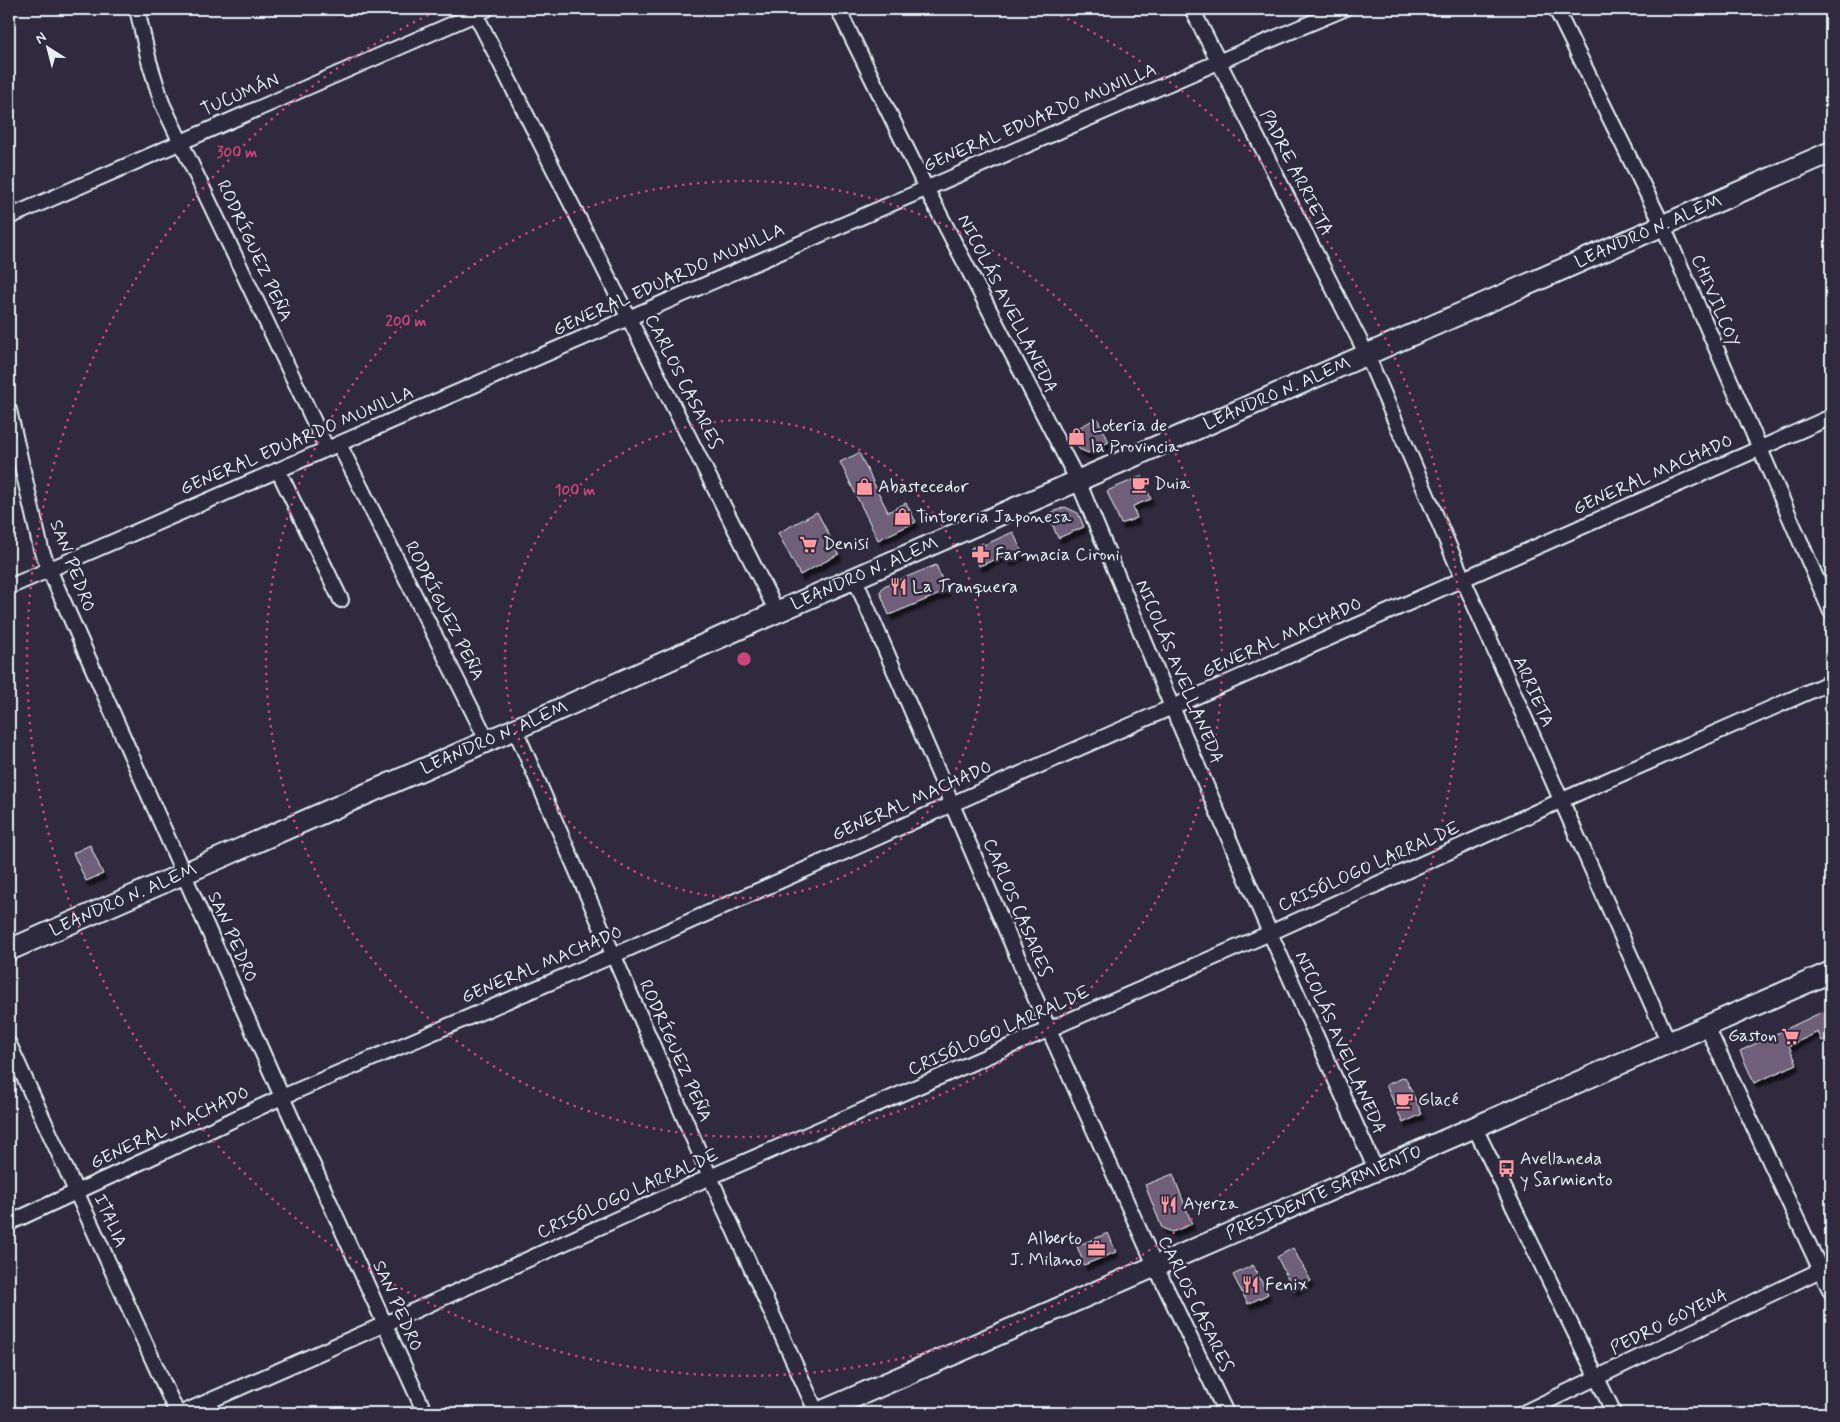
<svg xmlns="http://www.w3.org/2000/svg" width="1840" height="1422" font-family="Mynerve,sans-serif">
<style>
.building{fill:#6f5e78;stroke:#e8f1f8;filter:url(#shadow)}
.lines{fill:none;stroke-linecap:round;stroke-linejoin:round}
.street-casing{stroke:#e8f1f8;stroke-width:18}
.secondary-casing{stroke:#e8f1f8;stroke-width:24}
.street{stroke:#2f2a3d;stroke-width:14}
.secondary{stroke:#2f2a3d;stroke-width:20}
.ring{fill:none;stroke:#ca437a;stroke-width:2.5;stroke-dasharray:2.5 5}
.labels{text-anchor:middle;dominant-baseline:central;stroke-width:5;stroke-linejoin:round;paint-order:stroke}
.street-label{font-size:18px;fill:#e8f1f8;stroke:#2f2a3d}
.poi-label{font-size:18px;fill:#e8f1f8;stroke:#2f2a3d;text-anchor:start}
.centre{fill:#ca437a;stroke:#2f2a3d;stroke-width:2.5}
.ring-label{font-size:15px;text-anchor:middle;font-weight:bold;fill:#ca437a;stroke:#2f2a3d;stroke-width:5;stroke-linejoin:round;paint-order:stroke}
</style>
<defs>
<filter id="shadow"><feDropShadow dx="3" dy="5.5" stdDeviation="1" flood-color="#0009"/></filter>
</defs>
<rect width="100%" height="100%" fill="#2f2a3d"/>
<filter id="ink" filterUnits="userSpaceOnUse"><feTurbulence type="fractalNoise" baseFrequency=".02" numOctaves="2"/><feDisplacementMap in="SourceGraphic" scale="10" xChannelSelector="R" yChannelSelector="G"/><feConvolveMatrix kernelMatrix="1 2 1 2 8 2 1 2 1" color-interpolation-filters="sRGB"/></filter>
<g filter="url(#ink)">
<!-- building -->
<g class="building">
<polygon points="1097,418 1109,442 1088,453 1079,449 1070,432"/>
<polygon points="859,453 888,512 906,503 916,522 878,540 840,462"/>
<polygon points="1142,476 1151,499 1133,506 1137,518 1121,524 1107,491"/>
<polygon points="1065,507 1078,513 1084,527 1058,538 1048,514"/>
<polygon points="817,512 839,554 800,575 778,533"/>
<polygon points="1013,532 1023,554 1008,561 1005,556 979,566 971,548 983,543 984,545"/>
<polygon points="936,565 947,591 889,615 880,592 884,586"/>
<polygon points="90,845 103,874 86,881 73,853"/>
<polygon points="1822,1012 1831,1015 1831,1036 1822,1041 1818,1032 1789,1046 1797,1064 1754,1083 1740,1051"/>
<polygon points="1405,1077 1422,1114 1403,1123 1386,1085"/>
<polygon points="1173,1174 1192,1224 1172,1232 1162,1228 1145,1185"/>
<polygon points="1108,1233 1116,1252 1084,1265 1077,1246"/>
<polygon points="1293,1248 1311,1281 1294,1290 1277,1257"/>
<polygon points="1253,1265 1268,1294 1248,1304 1233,1275"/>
</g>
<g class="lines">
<defs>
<g id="street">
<polyline points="137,9 149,61 162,103 327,449"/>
<polyline points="473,9 777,612"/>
<polyline points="838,9 926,188 1078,481 1172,707 1270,933 1376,1170"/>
<polyline points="1192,9 1367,355 1463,579 1669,1043"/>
<polyline points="1556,9 1663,226 1831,612"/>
<polyline points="9,217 487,9"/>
<polyline points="9,410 41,549 49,569 282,1097 425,1413"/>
<polyline points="339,444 488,742"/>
<polyline points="278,470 341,600"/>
<polyline points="855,579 1049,1030 1155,1265 1226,1413"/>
<polyline points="9,587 1218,62 1344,9"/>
<polyline points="515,729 710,1177 817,1413"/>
<polyline points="1707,1027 1831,1292"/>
<polyline points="9,1044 177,1413"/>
<polyline points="1475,1128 1614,1413"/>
<polyline points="9,1223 282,1097 612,956 952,804 1831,417"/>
<polyline points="182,1413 385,1324 710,1177 1270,933 1560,801 1831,682"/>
<polyline points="1523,1413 1831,1265"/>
</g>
<g id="secondary">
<path id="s1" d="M9,950l506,-221 262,-117 1054,-460"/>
<path id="s2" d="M818,1413l1013,-441"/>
</g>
</defs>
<!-- street casing -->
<use href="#street" class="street-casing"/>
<!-- secondary casing -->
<use href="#secondary" class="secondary-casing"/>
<!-- street -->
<use href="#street" class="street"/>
<!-- secondary -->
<use href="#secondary" class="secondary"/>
</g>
</g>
<!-- distance rings -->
<g class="ring">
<circle cx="744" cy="659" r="239"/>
<circle cx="744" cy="659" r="478"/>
<path d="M1047 9A717 717 0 1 1 441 9"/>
</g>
<!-- icons -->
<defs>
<symbol id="shop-bare" viewBox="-9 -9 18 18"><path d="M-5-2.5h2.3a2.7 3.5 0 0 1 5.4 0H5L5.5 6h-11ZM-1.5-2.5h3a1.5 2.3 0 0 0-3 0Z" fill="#ff9aa2" stroke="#2f2a3d" stroke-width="2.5" paint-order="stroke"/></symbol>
<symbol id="cafe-bare" viewBox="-9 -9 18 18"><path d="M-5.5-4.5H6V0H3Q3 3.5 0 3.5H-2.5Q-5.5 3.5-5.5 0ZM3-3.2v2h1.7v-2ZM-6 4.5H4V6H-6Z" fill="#ff9aa2" stroke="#2f2a3d" stroke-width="2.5" paint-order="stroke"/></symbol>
<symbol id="supermarket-bare" viewBox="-9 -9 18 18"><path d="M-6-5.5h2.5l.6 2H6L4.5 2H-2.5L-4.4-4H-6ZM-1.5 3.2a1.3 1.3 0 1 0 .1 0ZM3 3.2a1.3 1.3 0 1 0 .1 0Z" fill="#ff9aa2" stroke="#2f2a3d" stroke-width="2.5" paint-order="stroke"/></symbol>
<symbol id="pharmacy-bare" viewBox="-9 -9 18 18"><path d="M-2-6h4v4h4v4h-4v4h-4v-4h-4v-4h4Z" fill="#ff9aa2" stroke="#2f2a3d" stroke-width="2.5" paint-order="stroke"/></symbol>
<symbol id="restaurant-bare" viewBox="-9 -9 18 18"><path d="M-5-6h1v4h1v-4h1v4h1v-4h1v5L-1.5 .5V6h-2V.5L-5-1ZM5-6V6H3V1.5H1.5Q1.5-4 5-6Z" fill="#ff9aa2" stroke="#2f2a3d" stroke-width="2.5" paint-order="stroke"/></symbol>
<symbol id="bus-bare" viewBox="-9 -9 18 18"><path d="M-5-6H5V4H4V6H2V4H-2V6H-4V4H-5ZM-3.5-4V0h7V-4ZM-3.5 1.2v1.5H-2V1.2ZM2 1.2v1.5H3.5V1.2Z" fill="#ff9aa2" stroke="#2f2a3d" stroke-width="2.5" paint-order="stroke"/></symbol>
<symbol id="office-bare" viewBox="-9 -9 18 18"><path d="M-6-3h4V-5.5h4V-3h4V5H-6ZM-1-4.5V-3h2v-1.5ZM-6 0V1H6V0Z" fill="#ff9aa2" stroke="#2f2a3d" stroke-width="2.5" paint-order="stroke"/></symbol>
</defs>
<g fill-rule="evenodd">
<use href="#shop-bare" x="1064" y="424" width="25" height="25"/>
<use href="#cafe-bare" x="1128" y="472" width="25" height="25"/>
<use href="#shop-bare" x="852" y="474" width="25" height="25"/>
<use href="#shop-bare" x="890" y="504" width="25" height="25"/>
<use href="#supermarket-bare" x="796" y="532" width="25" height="25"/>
<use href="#pharmacy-bare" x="968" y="542" width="25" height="25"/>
<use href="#restaurant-bare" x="886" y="574" width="25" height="25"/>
<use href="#supermarket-bare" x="1778" y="1024" width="25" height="25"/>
<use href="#cafe-bare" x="1392" y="1088" width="25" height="25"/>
<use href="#bus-bare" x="1494" y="1156" width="25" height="25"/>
<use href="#restaurant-bare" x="1156" y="1192" width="25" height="25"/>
<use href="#office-bare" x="1084" y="1236" width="25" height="25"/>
<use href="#restaurant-bare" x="1238" y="1272" width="25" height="25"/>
</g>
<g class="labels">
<!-- street labels -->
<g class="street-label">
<text transform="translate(240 95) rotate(-23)">TUCUMÁN</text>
<text transform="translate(1040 118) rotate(-23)">GENERAL EDUARDO MUNILLA</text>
<text transform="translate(1296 173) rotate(63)">PADRE ARRIETA</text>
<text stroke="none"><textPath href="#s1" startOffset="1790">LEANDRO N. ALEM</textPath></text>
<text transform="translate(254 251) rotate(65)">RODRÍGUEZ PEÑA</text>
<text transform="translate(669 280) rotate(-24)">GENERAL EDUARDO MUNILLA</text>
<text transform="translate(1715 301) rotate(67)">CHIVILCOY</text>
<text transform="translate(1007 304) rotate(63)">NICOLÁS AVELLANEDA</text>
<text transform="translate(683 382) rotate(63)">CARLOS CASARES</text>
<text stroke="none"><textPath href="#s1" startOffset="1385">LEANDRO N. ALEM</textPath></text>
<text transform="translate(297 441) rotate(-23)">GENERAL EDUARDO MUNILLA</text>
<text transform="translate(1653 475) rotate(-24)">GENERAL MACHADO</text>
<text transform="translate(72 566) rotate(69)">SAN PEDRO</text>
<text stroke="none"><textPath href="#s1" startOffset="935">LEANDRO N. ALEM</textPath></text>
<text transform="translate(444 611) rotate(63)">RODRÍGUEZ PEÑA</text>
<text transform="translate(1282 638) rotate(-24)">GENERAL MACHADO</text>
<text transform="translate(1179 672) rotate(67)">NICOLÁS AVELLANEDA</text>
<text transform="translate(1533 692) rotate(66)">ARRIETA</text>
<text stroke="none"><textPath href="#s1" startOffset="530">LEANDRO N. ALEM</textPath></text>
<text transform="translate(912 801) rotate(-24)">GENERAL MACHADO</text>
<text transform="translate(1369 867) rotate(-24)">CRISÓLOGO LARRALDE</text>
<text stroke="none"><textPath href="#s1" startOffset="125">LEANDRO N. ALEM</textPath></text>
<text transform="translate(1017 908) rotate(67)">CARLOS CASARES</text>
<text transform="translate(232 937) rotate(66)">SAN PEDRO</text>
<text transform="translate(542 965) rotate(-23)">GENERAL MACHADO</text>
<text transform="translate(999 1031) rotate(-24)">CRISÓLOGO LARRALDE</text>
<text transform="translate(1340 1043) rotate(66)">NICOLÁS AVELLANEDA</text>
<text transform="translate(675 1051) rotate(66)">RODRÍGUEZ PEÑA</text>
<text transform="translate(170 1128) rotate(-25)">GENERAL MACHADO</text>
<text stroke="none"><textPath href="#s2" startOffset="552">PRESIDENTE SARMIENTO</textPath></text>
<text transform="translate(628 1194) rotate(-24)">CRISÓLOGO LARRALDE</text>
<text transform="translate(110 1221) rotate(66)">ITALIA</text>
<text transform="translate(1195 1304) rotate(64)">CARLOS CASARES</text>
<text transform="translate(397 1306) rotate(66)">SAN PEDRO</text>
<text transform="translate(1669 1322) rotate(-26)">PEDRO GOYENA</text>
</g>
<!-- poi labels -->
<g class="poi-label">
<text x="1091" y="426">Loteria de<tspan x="1091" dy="21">la Provincia</tspan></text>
<text x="1154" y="484">Duia</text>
<text x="878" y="487">Abastecedor</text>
<text x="916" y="517">Tintoreria Japonesa</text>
<text x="823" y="544">Denisi</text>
<text x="995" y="555">Farmacia Cironi</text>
<text x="912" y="587">La Tranquera</text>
<text x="1777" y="1036" text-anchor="end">Gaston</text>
<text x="1418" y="1100">Glacé</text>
<text x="1520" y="1159">Avellaneda<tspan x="1520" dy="21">y Sarmiento</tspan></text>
<text x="1183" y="1204">Ayerza</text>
<text x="1082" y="1239" text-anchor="end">Alberto<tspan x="1082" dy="21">J. Milano</tspan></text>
<text x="1265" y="1285">Fenix</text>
</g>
</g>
<circle cx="744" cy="659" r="8" class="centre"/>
<g class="ring-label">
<text x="237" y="157">300 m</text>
<text x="406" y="326">200 m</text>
<text x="575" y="495">100 m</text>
</g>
<!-- margin -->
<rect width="1840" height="1422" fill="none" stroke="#2f2a3d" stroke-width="30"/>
<rect x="15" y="15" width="1810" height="1392" fill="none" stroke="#e8f1f8" stroke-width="2" filter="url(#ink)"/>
<!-- north arrow -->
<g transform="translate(48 48) rotate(324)" stroke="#2f2a3d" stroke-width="4" paint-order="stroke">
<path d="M0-4L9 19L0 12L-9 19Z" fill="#e8f1f8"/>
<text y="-8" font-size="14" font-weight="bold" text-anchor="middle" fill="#e8f1f8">N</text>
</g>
</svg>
